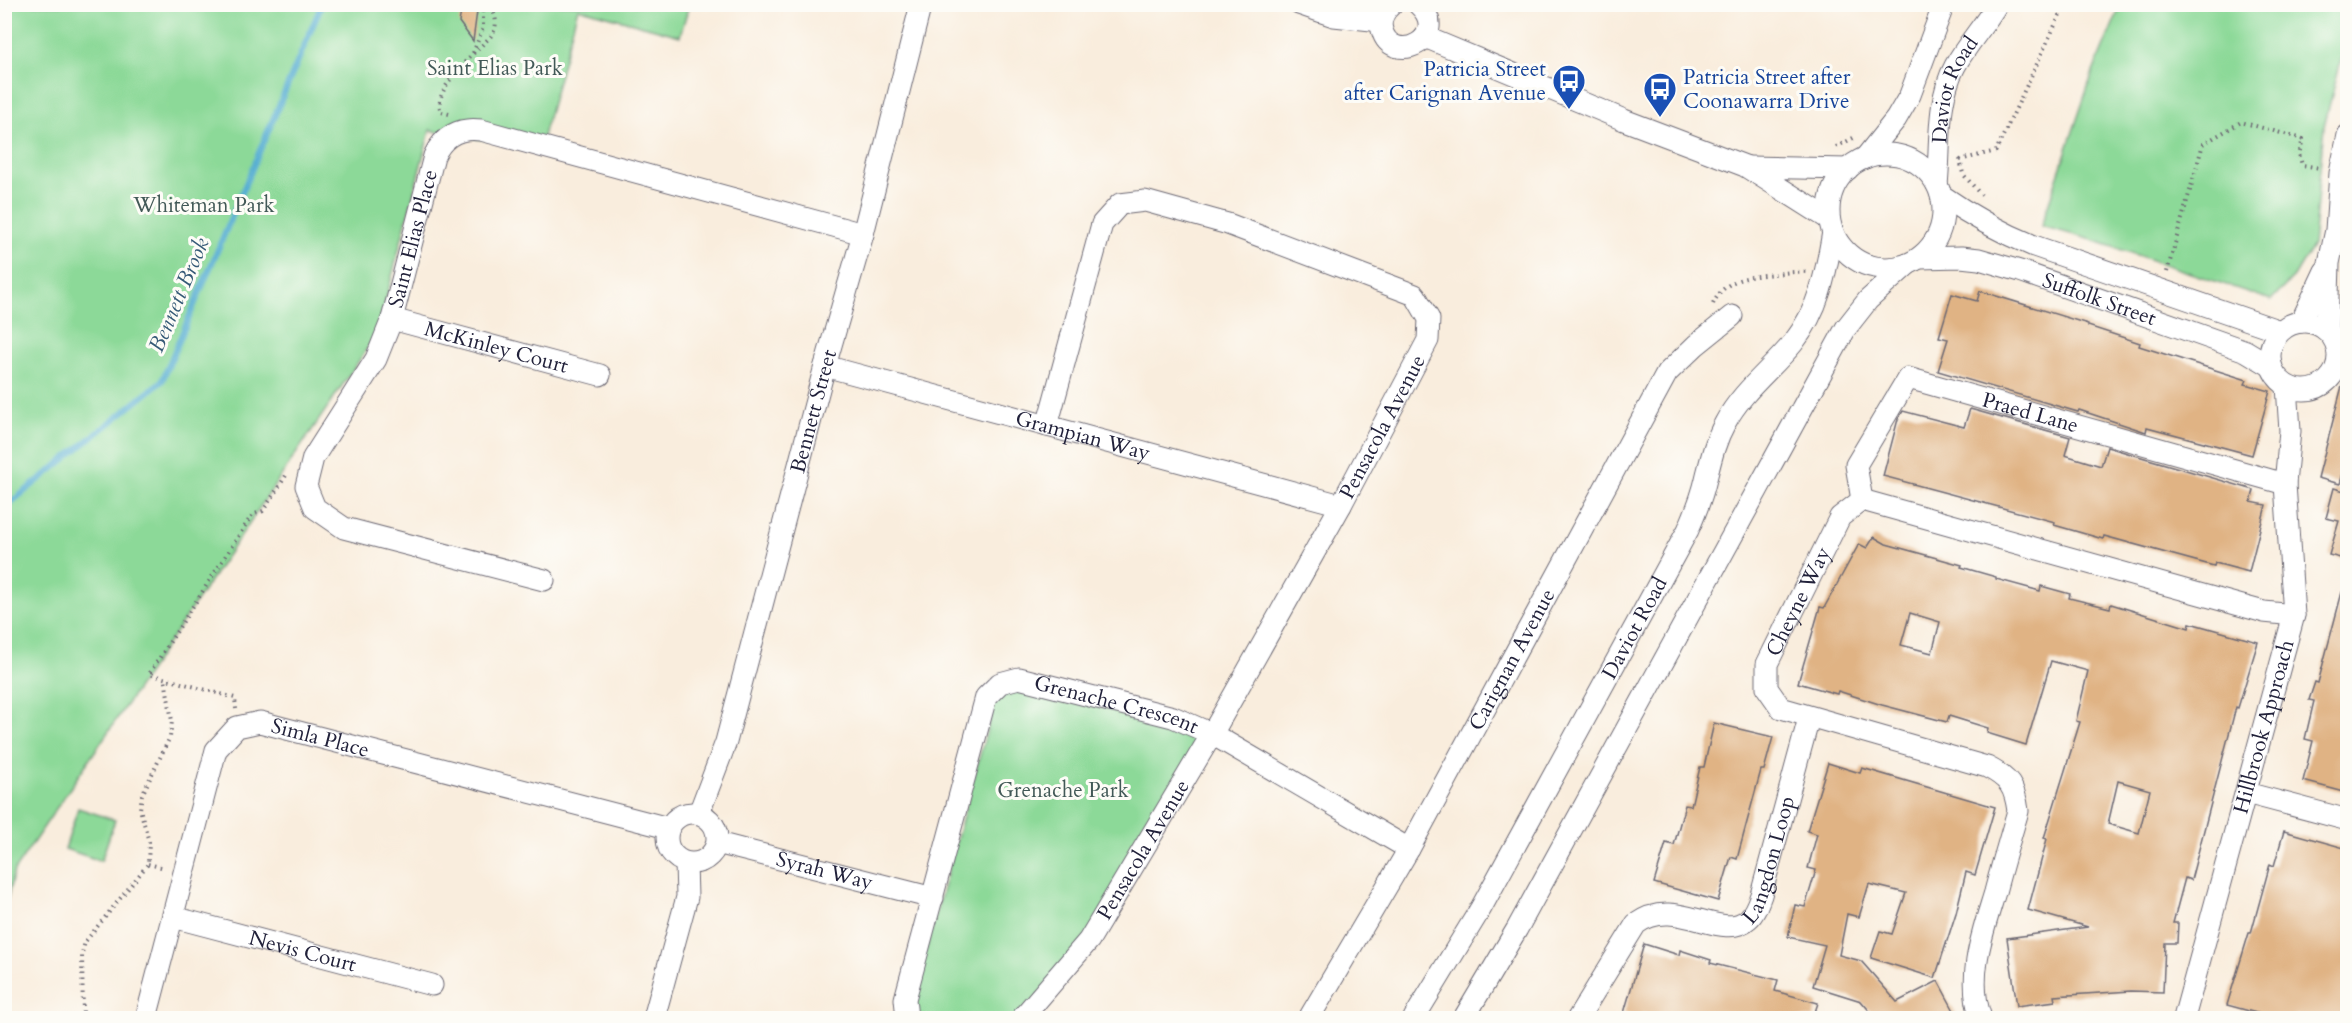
<svg xmlns="http://www.w3.org/2000/svg" width="2352" height="1023" font-family="Cardo,serif">
<style>
.green{fill:#8cd998;stroke:#577e6a;stroke-width:1.5}
.lines{fill:none;stroke-linecap:round;stroke-linejoin:round}
.stream{stroke:#54add2;stroke-width:6}
.building{fill:#e0b384;fill-rule:evenodd}
.minor-casing{stroke:#6d6974;stroke-width:23}
.path{stroke:#6d6974;stroke-width:4;stroke-dasharray:1.5 4.5;stroke-linecap:butt}
.minor{stroke:#fff;stroke-width:21}
.labels{text-anchor:middle;dominant-baseline:central;stroke-width:6;stroke-linejoin:round;paint-order:stroke}
.park-label{font-size:21px;fill:#425957;stroke:#fdfcf7}
.transit-label{font-size:21px;fill:#164399;stroke:#fdfcf7;text-anchor:end}
.street-label{font-size:21px;fill:#22223b;stroke:#fdfcf7}
.water-label{font-size:22px;font-style:italic;fill:#365a77;stroke:#fdfcf7}
</style>
<rect width="100%" height="100%" fill="#fdfcf7"/>
<filter id="ink" filterUnits="userSpaceOnUse"><feTurbulence type="fractalNoise" baseFrequency=".0167" numOctaves="2"/><feDisplacementMap in="SourceGraphic" scale="12" xChannelSelector="R" yChannelSelector="G"/><feConvolveMatrix kernelMatrix="1 2 1 2 8 2 1 2 1" color-interpolation-filters="sRGB"/></filter>
<filter id="wash" filterUnits="userSpaceOnUse"><feTurbulence type="fractalNoise" baseFrequency=".008" numOctaves="4" result="noise"/><feDisplacementMap in="SourceGraphic" scale="24" xChannelSelector="R" yChannelSelector="G"/><feGaussianBlur stdDeviation="1.35" result="paint"/><feColorMatrix in="noise" values="0 0 0 0 0 0 0 0 0 0 0 0 0 0 0 0 0 1.4 0 .05"/><feComposite in="paint" operator="in"/></filter>
<g filter="url(#wash)">
<rect width="100%" height="100%" fill="#f9eddd"/>
<!-- green -->
<g class="green">
<polygon points="5,5 689,5 680,36 578,8 540,147 450,135 430,130 377,334 14,871 5,908"/>
<polygon points="2121,5 2347,5 2347,37 2324,126 2313,245 2294,277 2271,300 2089,239 2041,226 2093,72"/>
<polygon points="1000,683 1212,734 1089,940 1022,1018 907,1018"/>
<polygon points="78,808 115,820 101,861 65,849"/>
</g>
<g class="lines">
<!-- stream -->
<polyline class="stream" points="4,508 162,381 322,4"/>
</g>
<g id="blocks">
<!-- building -->
<g class="building">
<polygon points="466,4 478,4 473,41 459,22 461,12"/>
<polygon points="1980,291 2088,324 2088,326 2140,343 2139,346 2247,380 2245,384 2270,391 2252,455 2147,427 2146,432 2079,410 2078,412 1938,371 1948,339 1939,337 1952,294 1977,301"/>
<polygon points="2342,386 2348,386 2348,455 2340,484 2318,478"/>
<polygon points="1970,409 2070,437 2065,455 2101,466 2107,447 2254,490 2251,502 2266,505 2249,572 2215,563 2214,566 2104,536 2103,539 2054,525 2055,522 1883,476 1898,419 1903,411 1964,427"/>
<polygon points="2334,488 2348,492 2348,560 2329,555 2339,521 2326,518"/>
<path d="M1874,537l12,7 76,21 -1,2 35,10v2l44,12 1,-5 29,8 -1,4 41,10 1,-4 78,24 1,-5 68,19 -20,66 -2,-1 -45,173 -6,-2 -12,45h5l-1,20h-12l-2,49 -32,-1 -77,5 1,5 -38,5 -10,-68 81,-11 -60,-17 19,-71 -3,-1 36,-116 -4,-1 12,-50 -37,-10 -25,84 -39,-12 1,-5 -39,-12 -2,6 -65,-17 -44,-14 -1,3 -39,-11 22,-76 4,1 35,-64 8,4zM1910,613l30,9 -8,31 -31,-8zM2118,781l32,9 -11,43 -31,-9z"/>
<polygon points="2342,592 2348,593 2348,793 2303,781 2313,741 2305,739 2314,701 2309,700 2315,682 2318,683"/>
<polygon points="1714,723 1773,737 1764,770 1761,770 1737,859 1731,857 1718,901 1654,883 1666,843 1674,845 1685,805 1691,806 1700,767 1704,767"/>
<polygon points="1828,763 1860,773 1862,768 1995,807 1975,875 1966,872 1956,913 1935,978 1871,958 1880,931 1892,934 1906,893 1869,884 1859,917 1847,914 1839,955 1861,961 1897,1002 1938,981 1958,1018 1866,1018 1873,1015 1861,1001 1813,986 1825,945 1788,937 1795,905 1805,907 1816,870 1808,868 1817,834 1807,831"/>
<polygon points="2284,831 2348,849 2348,1018 2310,1018 2295,1015 2294,1018 2275,1018 2227,1005 2249,933 2251,933 2270,864 2274,866"/>
<polygon points="1644,944 1679,955 1680,950 1711,960 1710,963 1778,980 1775,991 1818,1003 1813,1018 1661,1018 1642,1013 1640,1018 1624,1013"/>
</g>
</g>
</g>
<g filter="url(#ink)">
<use href="#blocks" fill-opacity="0" stroke="#6d6974" stroke-width="1.5"/>
<g class="lines">
<defs>
<g id="minor">
<polyline points="1299,4 1334,16 1381,21"/>
<path d="M1392,4c-8,7 -13,15 -10,26 10,38 72,7 36,-26"/>
<polyline points="1425,37 1624,120 1745,166 1829,219"/>
<circle cx="1886" cy="211" r="57"/>
<polyline points="1865,158 1896,119 1910,95 1944,4"/>
<polyline points="1749,167 1848,169"/>
<path id="s1" d="M1937,185c4,-38 -1,-84 18,-119 12,-22 29,-40 42,-62"/>
<path d="M1941,195c30,21 59,37 93,51l246,85"/>
<path id="s2" d="M1920,258l41,-1 18,2 41,12 226,80 25,15"/>
<path id="s3" d="M392,319l208,56"/>
<circle cx="2304" cy="356" r="34"/>
<polyline points="2301,322 2325,271"/>
<polyline points="2327,330 2329,263 2336,230 2340,173 2348,135"/>
<path id="s4" d="M825,366l516,139"/>
<path id="s5" d="M1862,500l-6,-35 52,-87 377,106"/>
<path id="s6" d="M544,580l-200,-52 -29,-20 -9,-22 7,-28 63,-99 16,-40 42,-163c9,-20 26,-29 47,-26l382,104"/>
<polyline points="2246,793 2348,820"/>
<circle cx="692" cy="838" r="25"/>
<path id="s7" d="M699,813l27,-71 99,-376 38,-132 58,-230"/>
<path id="s8" d="M717,843l216,55"/>
<path id="s9" d="M173,917l259,68"/>
<path id="s10" d="M146,1018l70,-268 21,-23 23,-5 408,106"/>
<polyline points="654,1018 687,897 686,863"/>
<path id="s11" d="M907,1018l-2,-19 81,-302 14,-14 19,-5 154,39 39,17 197,115"/>
<path id="s12" d="M1022,1018l67,-78 123,-206 129,-229 87,-165 1,-21 -14,-24 -187,-71 -83,-23 -25,3 -18,20 -55,202"/>
<path id="s13" d="M1309,1018l100,-169 258,-476 29,-28 36,-29"/>
<path id="s14" d="M1414,1018l67,-110 207,-378c7,-16 14,-33 18,-51 5,-20 9,-38 19,-56 17,-32 46,-53 68,-80 26,-33 33,-70 40,-111"/>
<polyline points="1464,1018 1517,929 1846,328 1868,300 1908,264"/>
<path id="s15" d="M1578,1018l58,-94c40,-30 85,19 112,-5 7,-6 10,-16 13,-24l48,-177"/>
<path id="s16" d="M1981,1018c-15,-41 2,-86 14,-126 7,-27 15,-54 23,-81 -3,-24 -9,-33 -31,-44l-206,-59 -14,-20v-24l73,-147 22,-17 402,112 30,3"/>
<path id="s17" d="M2184,1018l110,-403 -9,-131 5,-53 -3,-45"/>
</g>
</defs>
<!-- minor casing -->
<use href="#minor" class="minor-casing"/>
<!-- path -->
<g class="path">
<polyline points="473,53 483,28 483,4"/>
<path d="M449,114l-8,-2c-10,-23 36,-61 50,-76 8,-11 5,-21 -2,-32"/>
<polyline points="1836,147 1855,137"/>
<polyline points="1960,159 1963,174 1981,195"/>
<polyline points="1960,160 1996,151 2065,4"/>
<polyline points="2167,272 2203,144 2241,122 2303,139 2299,154 2302,165 2321,168"/>
<path d="M1713,304c11,-23 28,-26 51,-29 16,-1 27,-4 43,-3"/>
<polyline points="236,709 235,698 149,674 252,515 263,511 287,474"/>
<polyline points="148,864 165,868"/>
<polyline points="83,1018 82,953 85,942 148,864 149,842 140,809 142,795 170,737 172,721 165,679"/>
</g>
<!-- minor -->
<use href="#minor" class="minor"/>
</g>
</g>
<!-- icons -->
<defs>
<symbol id="bus-pin" viewBox="-11 -11 22 30"><path d="M0 17L-7.5 6A9.5 9.5 0 1 1 7.5 6Z" fill="#1a4fb4" stroke="#fdfcf7"/><path d="M-5-6H5V4H4V6H2V4H-2V6H-4V4H-5ZM-3.5-4V0h7V-4ZM-3.5 1.2v1.5H-2V1.2ZM2 1.2v1.5H3.5V1.2Z" fill="#fff"/></symbol>
</defs>
<g fill-rule="evenodd">
<use href="#bus-pin" x="1550" y="62" width="38" height="52"/>
<use href="#bus-pin" x="1641" y="70" width="38" height="52"/>
</g>
<g class="labels">
<!-- park labels -->
<g class="park-label">
<text x="495" y="68">Saint Elias Park</text>
<text x="204" y="205">Whiteman Park</text>
<text x="1063" y="790">Grenache Park</text>
</g>
<!-- transit labels -->
<g class="transit-label">
<text x="1546" y="69">Patricia Street<tspan x="1546" dy="24">after Carignan Avenue</tspan></text>
<text x="1683" y="77" text-anchor="start">Patricia Street after<tspan x="1683" dy="24">Coonawarra Drive</tspan></text>
</g>
<!-- street labels -->
<g class="street-label">
<text stroke="none"><textPath href="#s1" startOffset="98">Daviot Road</textPath></text>
<text stroke="none"><textPath href="#s6" startOffset="538">Saint Elias Place</textPath></text>
<text stroke="none"><textPath href="#s2" startOffset="186">Suffolk Street</textPath></text>
<text stroke="none"><textPath href="#s3" startOffset="108">McKinley Court</textPath></text>
<text stroke="none"><textPath href="#s7" startOffset="418">Bennett Street</textPath></text>
<text stroke="none"><textPath href="#s5" startOffset="264">Praed Lane</textPath></text>
<text stroke="none"><textPath href="#s12" startOffset="694">Pensacola Avenue</textPath></text>
<text stroke="none"><textPath href="#s4" startOffset="267">Grampian Way</textPath></text>
<text stroke="none"><textPath href="#s16" startOffset="603">Cheyne Way</textPath></text>
<text stroke="none"><textPath href="#s14" startOffset="448">Daviot Road</textPath></text>
<text stroke="none"><textPath href="#s13" startOffset="412">Carignan Avenue</textPath></text>
<text stroke="none"><textPath href="#s11" startOffset="472">Grenache Crescent</textPath></text>
<text stroke="none"><textPath href="#s17" startOffset="302">Hillbrook Approach</textPath></text>
<text stroke="none"><textPath href="#s10" startOffset="394">Simla Place</textPath></text>
<text stroke="none"><textPath href="#s12" startOffset="208">Pensacola Avenue</textPath></text>
<text stroke="none"><textPath href="#s15" startOffset="291">Langdon Loop</textPath></text>
<text stroke="none"><textPath href="#s8" startOffset="111">Syrah Way</textPath></text>
<text stroke="none"><textPath href="#s9" startOffset="134">Nevis Court</textPath></text>
</g>
<!-- water labels -->
<g class="water-label">
<text transform="translate(179 295) rotate(-67)">Bennett Brook</text>
</g>
</g>
<!-- margin -->
<rect width="2352" height="1023" fill="none" stroke="#fdfcf7" stroke-width="24"/>
</svg>
